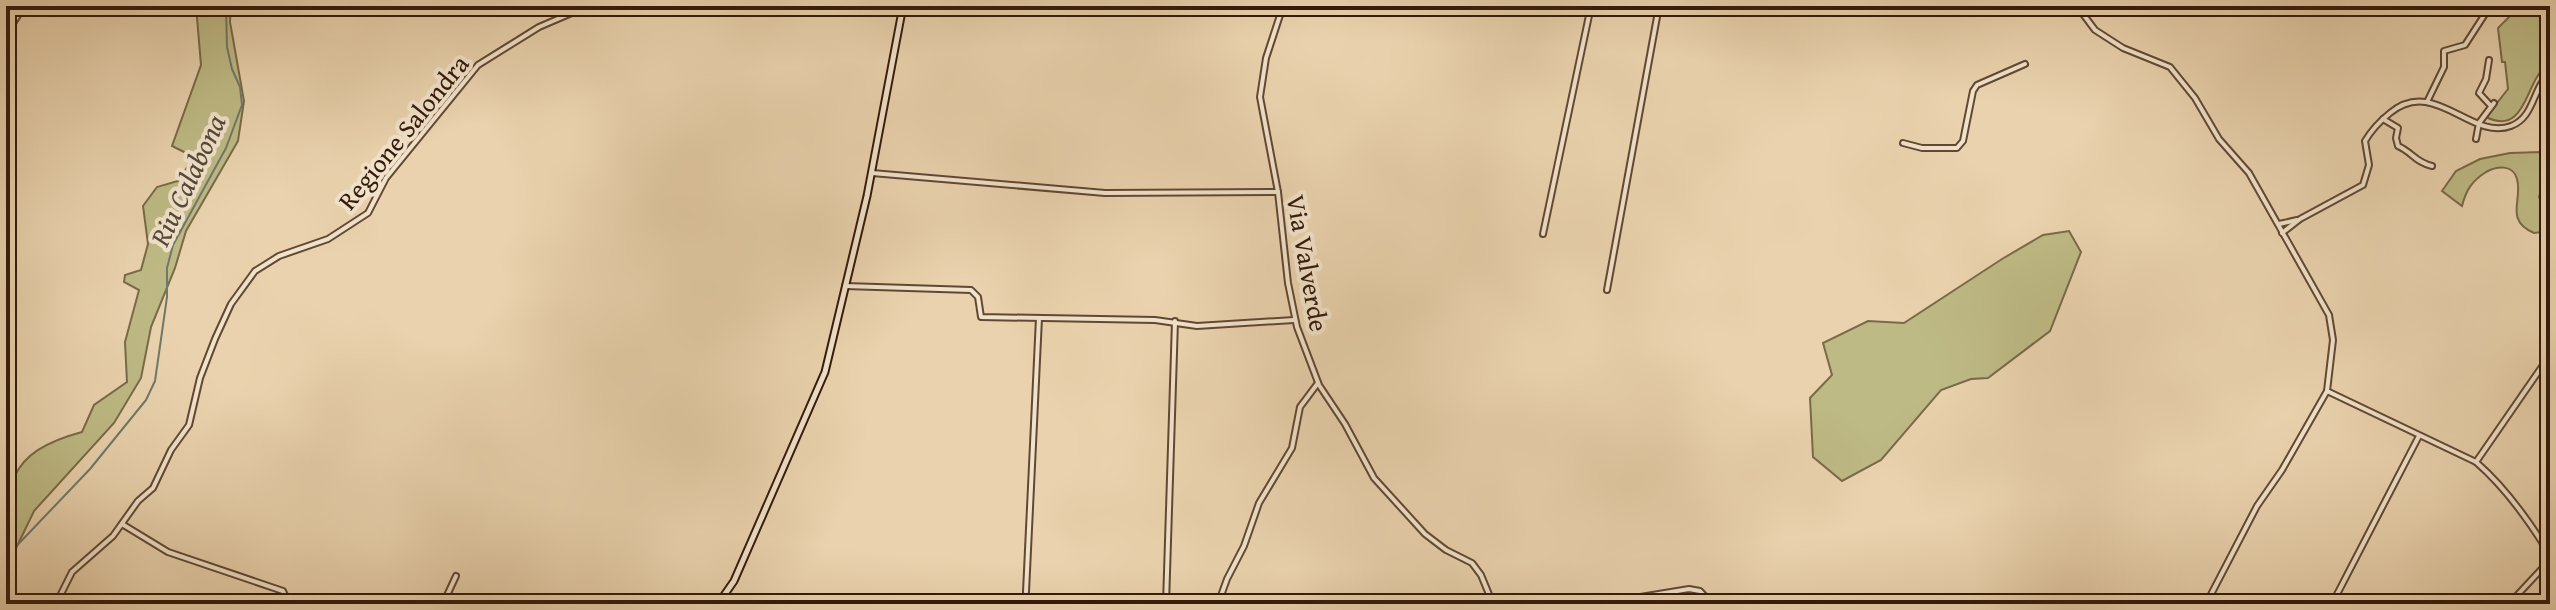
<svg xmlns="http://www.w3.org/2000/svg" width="2556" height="610" font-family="'Gentium Book Plus',serif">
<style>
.green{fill:#beba85;stroke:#796a48;stroke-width:2}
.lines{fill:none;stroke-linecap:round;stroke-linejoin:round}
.stream{stroke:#6f796b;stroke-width:2}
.minor-casing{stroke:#614834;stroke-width:8}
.secondary-casing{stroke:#341a0b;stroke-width:9}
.minor{stroke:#f1e2ca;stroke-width:4}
.secondary{stroke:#f1e2ca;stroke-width:5}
.labels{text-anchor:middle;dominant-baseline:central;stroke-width:8;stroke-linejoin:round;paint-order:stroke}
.street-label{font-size:26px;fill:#341a0b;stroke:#f1e2ca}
.water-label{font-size:28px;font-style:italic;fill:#52493b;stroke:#f1e2ca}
</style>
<rect width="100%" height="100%" fill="#e9d2ad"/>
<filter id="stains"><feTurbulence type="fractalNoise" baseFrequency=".0025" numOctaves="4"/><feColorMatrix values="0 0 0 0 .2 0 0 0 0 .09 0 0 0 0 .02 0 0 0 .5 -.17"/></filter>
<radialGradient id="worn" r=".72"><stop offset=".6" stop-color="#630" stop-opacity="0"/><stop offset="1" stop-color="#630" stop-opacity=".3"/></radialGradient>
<!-- green -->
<g class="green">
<path d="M196,6h35l-1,16 14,79 -6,40 -52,90 -11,37 -24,59 -10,51 -27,45 -80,88 -28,58c0,-78 -6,-115 76,-137l12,-27 33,-23 -2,-40 14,-52 -15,-8 1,-7 16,-5 7,-26 -5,-38 14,-19 21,-6 16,-24 -22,-11 29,-81z"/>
<path d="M2520,6h30c0,16 3,35 0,50 -2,10 -9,13 -13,21 -12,19 -17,57 -51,40l22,-28 -3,-27h-3l-4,-34z"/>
<path d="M2510,153l31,-1 6,3v16l-8,26 4,8 7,3v23l-16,2c-30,-13 -11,-33 -17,-54 -4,-15 -20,-13 -31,-7 -14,9 -20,18 -24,34l-20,-15 14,-20 24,-12z"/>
<polygon points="2069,231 2081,252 2050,331 1988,378 1971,379 1941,390 1881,460 1842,481 1813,457 1810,398 1832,375 1823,343 1868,321 1904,323 2002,259 2043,235"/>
</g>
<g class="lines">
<!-- stream -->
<polyline class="stream" points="6,557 90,469 146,400 155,381 167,297 167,268 173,245 226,148 242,105 240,87 232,69 227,47 226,6"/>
<defs>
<g id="minor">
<polyline points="1283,6 1266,58 1260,97 1278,192 1288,283 1297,327 1319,385 1345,424 1374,478 1425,534 1446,550 1472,563 1481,575 1493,604"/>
<path d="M2077,6l18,24 28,18 47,19 25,31 24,41 30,34 80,142 4,25 -6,51 149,71c30,26 54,60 74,93"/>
<polyline points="6,34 24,6"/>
<polyline points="2489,60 2486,79 2479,93 2491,106"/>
<polyline points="2427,102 2444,67 2444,51 2465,45 2485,14"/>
<path d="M2383,119l15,9 -2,10 2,8c14,6 17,16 34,20"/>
<polyline points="2476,139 2479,123 2494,103"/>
<polyline points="1903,143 1922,148 1957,148 1963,141 1973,91 1977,85 2025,64"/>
<polyline points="872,173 1105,193 1278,192"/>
<polyline points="2279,224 2297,220"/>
<path d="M2282,233l18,-14 63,-34 6,-20 -4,-24c6,-10 15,-20 25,-28 44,-37 81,28 121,13 24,-9 21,-38 39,-53"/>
<polyline points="1543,234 1591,6"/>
<polyline points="845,286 971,290 978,297 981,317 1155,320 1197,326 1294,320"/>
<polyline points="1607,290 1659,6"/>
<polyline points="2476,462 2550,355"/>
<polyline points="122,524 168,552 283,591 289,604"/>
<polyline points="1026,592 1039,318"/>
<polyline points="56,604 72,572 113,536 138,501 153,488 171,450 189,425 200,378 215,339 231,304 255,271 279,256 328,239 368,213 386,178 478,65 539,27 588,6"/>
<polyline points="317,604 322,602 337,604"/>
<polyline points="443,604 456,576"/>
<polyline points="1166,604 1175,321"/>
<polyline points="1218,604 1227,579 1244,546 1259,503 1292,448 1300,407 1318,383"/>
<polyline points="1544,604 1548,604"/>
<polyline points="1598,604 1689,589 1700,591 1712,604"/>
<polyline points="2206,604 2257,506 2282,470 2327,391"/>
<polyline points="2332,604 2419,436"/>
<polyline points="2509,604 2550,560"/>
</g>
<polyline id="secondary" points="718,604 734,581 825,372 867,196 903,6"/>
</defs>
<!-- minor casing -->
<use href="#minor" class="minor-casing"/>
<!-- secondary casing -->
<use href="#secondary" class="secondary-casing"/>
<!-- minor -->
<use href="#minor" class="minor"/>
<!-- secondary -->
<use href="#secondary" class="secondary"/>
</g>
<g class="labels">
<!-- street labels -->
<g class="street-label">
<text transform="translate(403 132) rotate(-51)">Regione Salondra</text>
<text transform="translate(1308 263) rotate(80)">Via Valverde</text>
</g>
<!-- water labels -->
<g class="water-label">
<text transform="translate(187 180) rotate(-65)">Riu Calabona</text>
</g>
</g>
<!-- margin -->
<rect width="2556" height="610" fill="none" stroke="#e9d2ad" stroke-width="32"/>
<rect x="8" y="8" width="2540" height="594" fill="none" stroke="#341a0b" stroke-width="4"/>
<rect x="16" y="16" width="2524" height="578" fill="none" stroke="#341a0b" stroke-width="2"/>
<rect width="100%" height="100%" filter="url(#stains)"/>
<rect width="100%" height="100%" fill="url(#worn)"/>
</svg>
